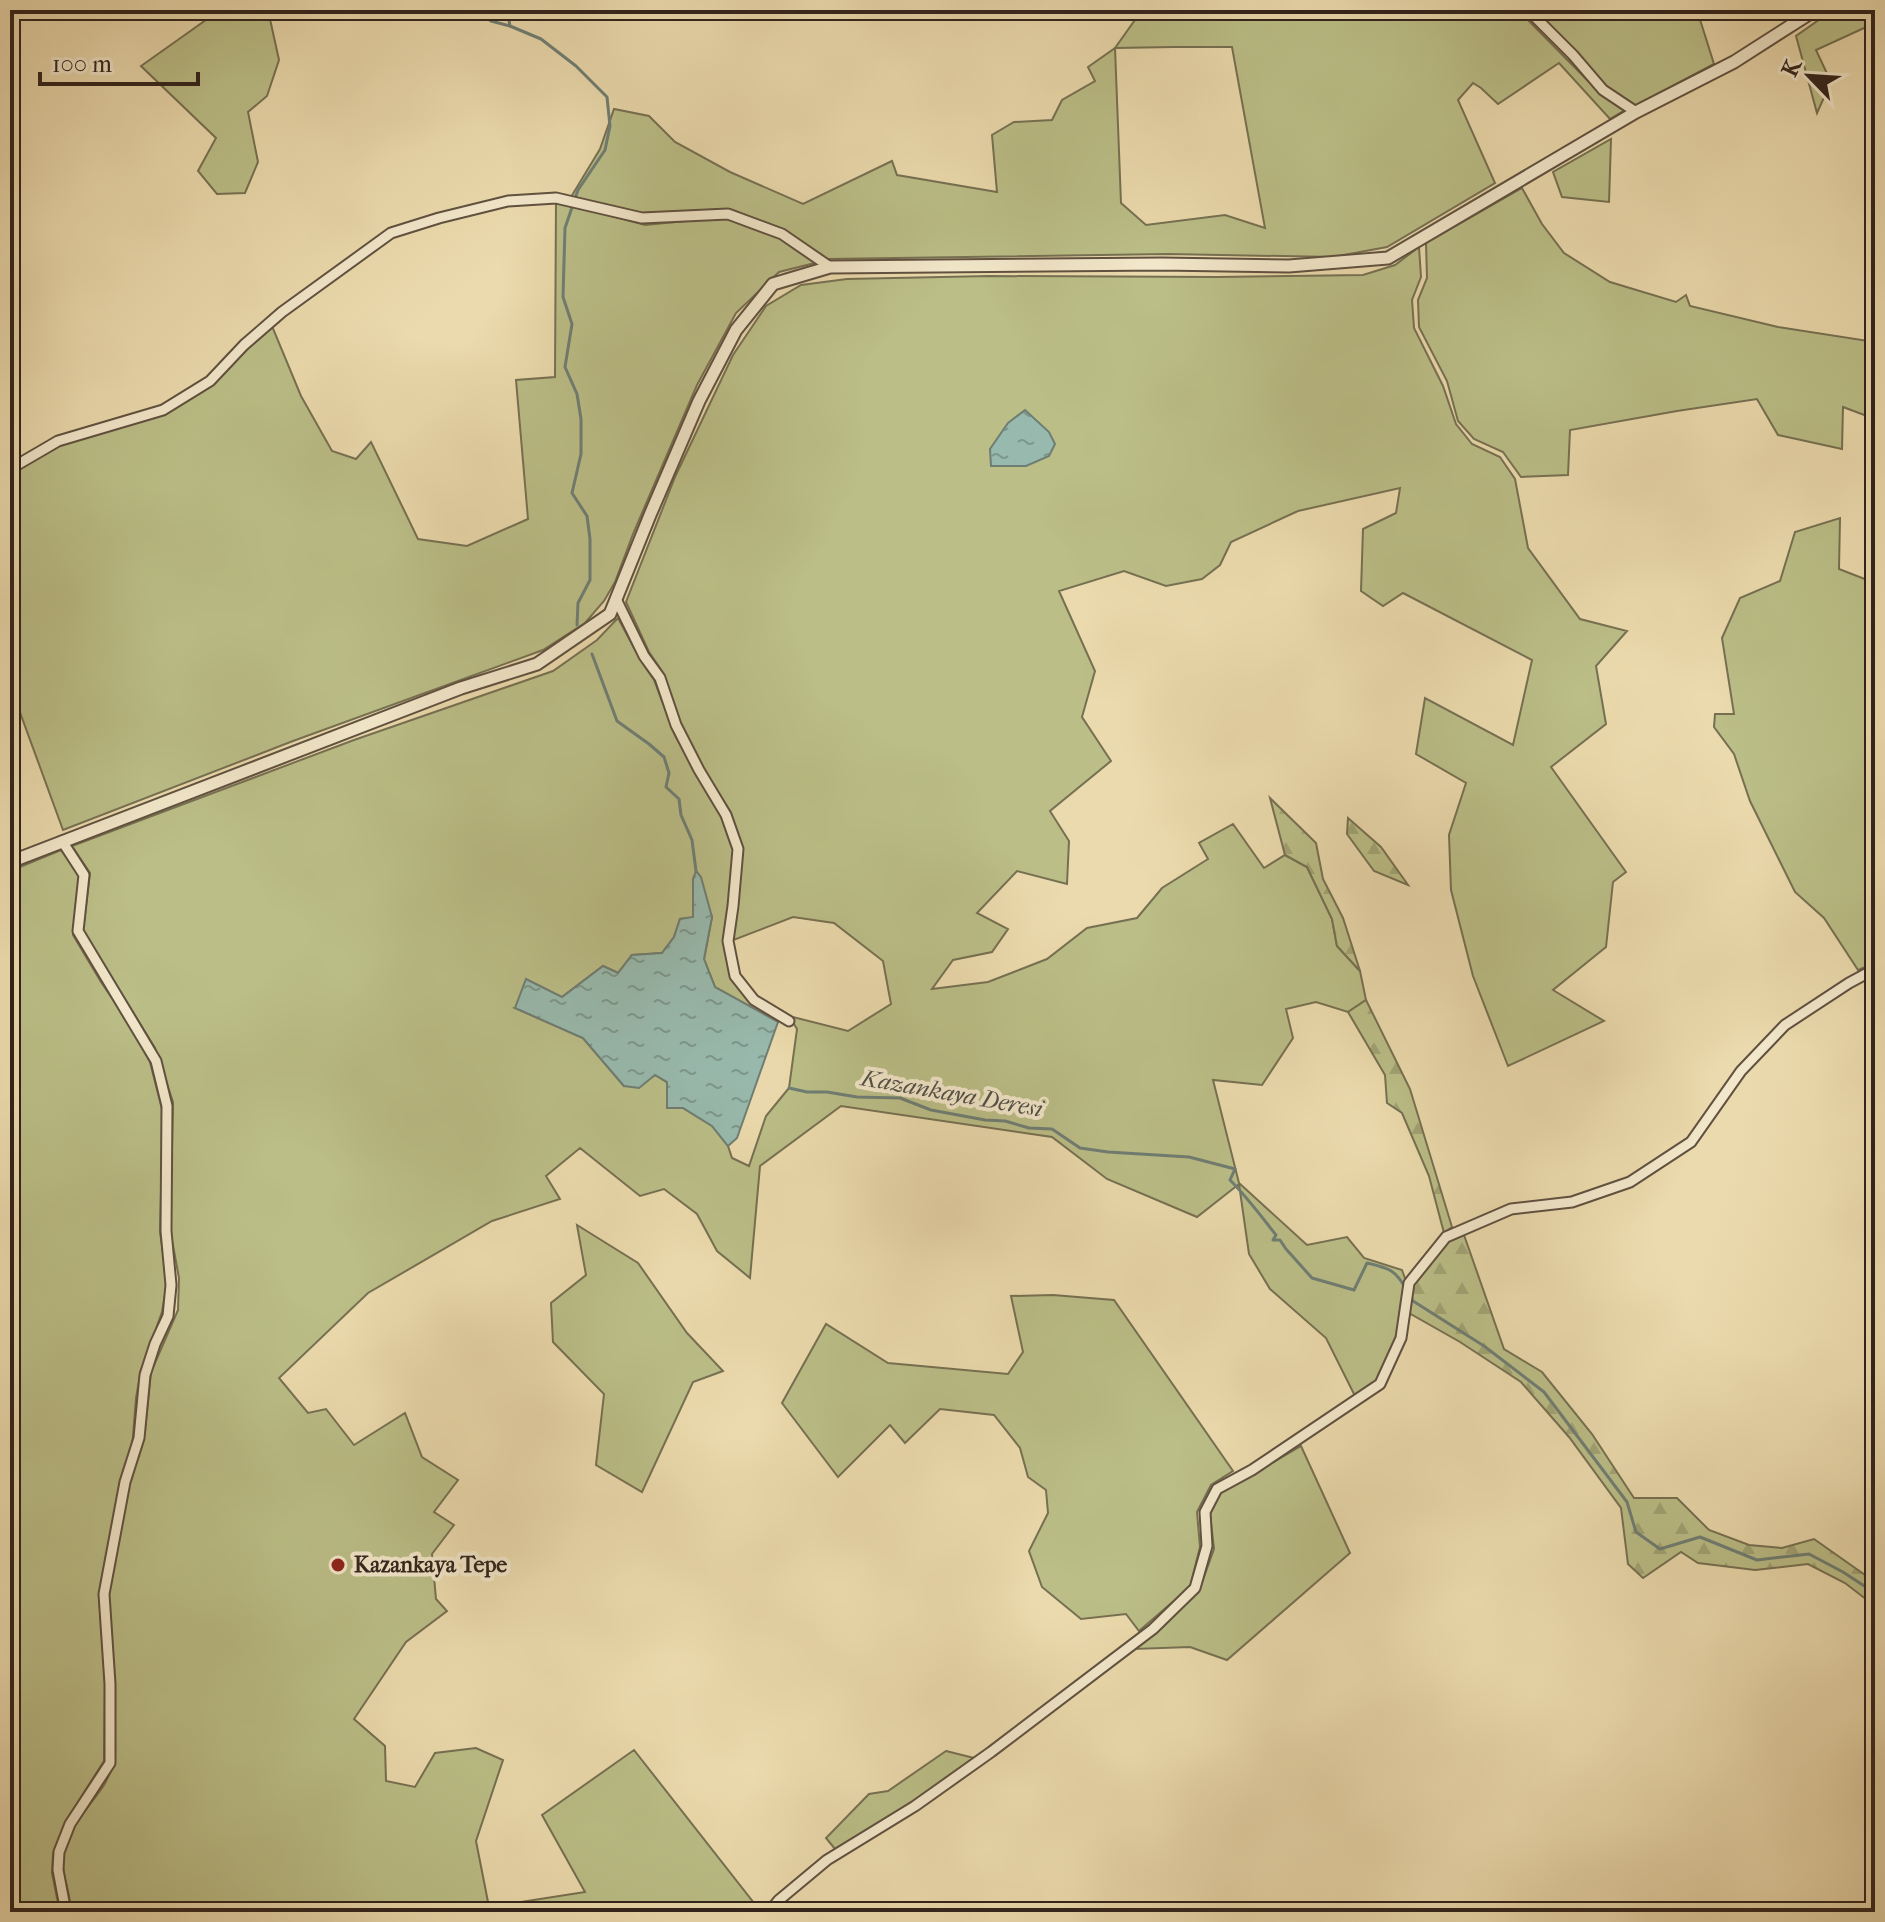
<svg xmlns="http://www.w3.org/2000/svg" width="1885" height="1922" font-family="'IM FELL French Canon',serif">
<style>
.green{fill:#bbbe87;stroke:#767052;stroke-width:2;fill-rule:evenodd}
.forest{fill:url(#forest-firs);stroke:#767052;stroke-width:2}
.water{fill:url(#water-ripples);stroke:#6f7e74;stroke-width:2}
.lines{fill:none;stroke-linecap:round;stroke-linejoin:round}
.stream{stroke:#6f7e74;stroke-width:3}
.minor-casing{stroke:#605140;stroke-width:13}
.tertiary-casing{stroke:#605140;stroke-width:15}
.minor{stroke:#f2e7ca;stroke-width:9}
.tertiary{stroke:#f2e7ca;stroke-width:11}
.poi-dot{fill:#8f2418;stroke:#f2e7ca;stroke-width:3}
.labels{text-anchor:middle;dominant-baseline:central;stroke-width:8;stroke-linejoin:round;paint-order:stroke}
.poi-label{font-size:22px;font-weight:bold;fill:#31231c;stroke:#f2e7ca;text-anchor:start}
.water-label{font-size:24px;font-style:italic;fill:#505048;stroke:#f2e7ca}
</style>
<defs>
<pattern id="forest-firs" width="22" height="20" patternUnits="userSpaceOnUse" patternTransform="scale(2)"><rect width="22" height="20" fill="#bbbe87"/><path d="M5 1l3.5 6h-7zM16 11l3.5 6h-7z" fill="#a1a374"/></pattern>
<pattern id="water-ripples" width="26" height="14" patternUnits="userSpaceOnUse" patternTransform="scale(2)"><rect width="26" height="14" fill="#98baae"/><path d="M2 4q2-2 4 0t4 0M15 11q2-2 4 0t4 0" fill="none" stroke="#7d978d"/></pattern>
</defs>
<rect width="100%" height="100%" fill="#ebdaad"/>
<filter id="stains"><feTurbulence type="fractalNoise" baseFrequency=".0025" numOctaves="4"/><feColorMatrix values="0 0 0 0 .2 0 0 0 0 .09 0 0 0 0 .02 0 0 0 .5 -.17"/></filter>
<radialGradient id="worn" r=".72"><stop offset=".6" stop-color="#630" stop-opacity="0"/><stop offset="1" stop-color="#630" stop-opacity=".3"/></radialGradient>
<!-- green -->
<g class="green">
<polygon points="220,10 268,10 279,60 267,96 248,112 258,162 245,193 217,194 198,171 216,138 141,66"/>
<path d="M1142,10h376l81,82 26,18 -15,9 -51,-56 -61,41 -17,-16 -8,-5 -15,17 37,83 -108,64 -54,10 -165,-3 -343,5 -41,-29 -54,-21 -88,4 -71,-16 29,-48 14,-40 35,7 26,26 55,30 73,32 89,-43 5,14 100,17 -5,-57 22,-13 38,-2 10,-20 33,-19 -7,-14 27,-19zM1174,47h58l33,181 -40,-13 -79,10 -25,-22 -6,-155z"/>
<polygon points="1529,10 1697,10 1714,64 1633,107 1604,87"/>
<polygon points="1826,10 1875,10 1875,23 1816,50 1831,82 1817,113 1796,36 1820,19"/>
<polygon points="1611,139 1609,202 1562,197 1553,172"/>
<polygon points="1522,188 1542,224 1564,253 1610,282 1676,302 1686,295 1690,306 1778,327 1875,342 1875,419 1843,407 1842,449 1778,435 1757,399 1677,411 1570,430 1568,475 1521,477 1503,452 1474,439 1458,421 1447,381 1419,327 1418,300 1427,278 1426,243"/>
<polygon points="556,201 645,225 727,217 780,238 815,263 779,272 736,313 697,385 633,534 615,582 604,601 585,623 543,650 293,741 63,830 10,685 10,473 65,443 165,413 272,326 301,396 332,451 356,459 371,442 418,539 467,546 528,519 516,380 555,377"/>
<path d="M1419,247l2,30 -9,23 2,28 29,58 13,38 16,20 28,13 15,22 13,69 52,71 47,12 -31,35 10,58 -55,43 75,105 -13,10 -7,65 -53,43 51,31 -96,45 -35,-90 -22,-86 -2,-55 17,-52 -50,-29 9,-56 88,47 19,-85 -129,-67 -20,13 -22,-15 2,-62 33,-16 4,-25 -102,23 -67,31 -11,23 -18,14 -36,7 -42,-15 -65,20 36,80 -13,46 29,44 -61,50 19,30 -2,43 -50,-13 -40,42 31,16 -16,23 -39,8 -21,29 56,-7 59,-23 40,-31 50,-10 25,-30 46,-29 -9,-16 34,-19 31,44 21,-13 22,12 25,52 5,27 23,25 6,29 -18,12 -32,-10 -30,7 7,29 -31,47 -49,-5 26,103 68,62 40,-8 17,21 38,12 4,11 -9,57 -21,44 -21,14 -29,-58 -56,-49 -21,-35 -10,-70 -42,33 -90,-38 -55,-42 -211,-31 -81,60 -10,112 -33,-27 -20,-37 -33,-25 -24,7 -60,-48 -34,28 14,23 -68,22 -124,72 -89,85 29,35 18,-4 28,36 51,-32 17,44 36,23 -24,32 20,13 -22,29 4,45 11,12 -41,31 -52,77 31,27 1,35 29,6 20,-34 41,-5 27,12 -27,81 13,66 96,-15 -43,-77 92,-65 127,162h-271l-2,-5 -44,5h-375c4,-18 -9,-37 -6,-56 4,-28 26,-48 41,-71 4,-7 7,-15 11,-22l-7,-170 21,-110 16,-52 6,-59 27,-62 1,-32 -9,-49 3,-127 -18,-54 -72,-117 7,-58 -18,-27 282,-106 199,-69 44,-31 21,-22 23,43 13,19 21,55 49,81 11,34 -6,55 3,72 48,40 -2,5 -63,-35 -11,-28 8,-42 -19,-38v39l-13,1 -6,18 -12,16 -30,2 -14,18 -15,-7 -41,31 -47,11 68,30 41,48 31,-11 13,8 -1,25h16l29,18 16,20 4,12 17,8 17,-50 23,-28 8,-59 -8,-13 59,15 43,-27 -8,-43 -49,-38 -41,-6 -62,24 6,-35 6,-57 -13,-38 -29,-45 -22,-44 -15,-48 -15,-22 -23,-50 49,-125 58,-122 33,-49 35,-21 46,-6 142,-3 228,1 146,-2 32,-10z"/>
<polygon points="1840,518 1839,569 1875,583 1875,963 1858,970 1824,918 1795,892 1750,801 1734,754 1714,727 1715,714 1734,714 1722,638 1740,598 1780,581 1795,532"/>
<polygon points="61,850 80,876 73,935 101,982 133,1029 150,1062 163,1113 160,1232 167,1283 162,1312 141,1370 136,1398 132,1449 99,1595 105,1682 104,1761 66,1821 53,1854 52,1873 59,1908 58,1912 10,1912 10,871"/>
<polygon points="577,1225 638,1263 687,1333 723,1371 693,1382 642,1492 596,1465 604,1394 553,1342 551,1303 586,1275"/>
<polygon points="1053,1295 1114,1300 1233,1471 1211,1485 1197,1512 1200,1547 1190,1587 1139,1631 1126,1614 1081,1619 1042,1587 1029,1551 1048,1513 1046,1490 1028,1477 1020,1448 994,1415 940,1409 905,1443 890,1425 838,1477 782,1403 826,1324 888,1363 1008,1374 1023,1352 1011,1296"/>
<polygon points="1301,1446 1350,1553 1227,1660 1190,1647 1135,1649 1160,1629 1199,1591 1214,1549 1210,1514 1220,1493"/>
<polygon points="946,1751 974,1758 910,1804 835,1849 826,1838 869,1794 888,1791"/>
</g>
<!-- forest -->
<g class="forest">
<polygon points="1270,798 1316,843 1323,879 1343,918 1360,971 1337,946 1332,919 1307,867 1285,855"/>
<polygon points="1348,818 1381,847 1408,885 1374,871 1347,834"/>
<polygon points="1366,1000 1410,1089 1452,1227 1444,1233 1429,1176 1402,1113 1387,1103 1385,1075 1348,1012"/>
<polygon points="1464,1235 1504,1349 1542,1372 1592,1434 1634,1498 1677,1498 1709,1530 1749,1545 1782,1548 1814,1539 1875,1582 1875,1614 1871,1603 1845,1583 1808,1564 1755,1570 1698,1563 1681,1552 1643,1578 1628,1564 1621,1508 1569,1437 1521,1382 1460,1342 1409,1313 1413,1285 1448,1242"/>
</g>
<!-- water -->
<g class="water">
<polygon points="1025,410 1049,432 1055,444 1049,456 1026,466 991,466 990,449 1008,423"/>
<polygon points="696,871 701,877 712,917 704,959 715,987 778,1022 737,1138 728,1146 712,1126 683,1108 667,1108 667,1082 655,1075 639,1088 624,1086 583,1038 515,1008 526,979 562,997 603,966 618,973 632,955 662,953 674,937 680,919 693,917 693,879"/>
</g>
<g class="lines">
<!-- stream -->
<g class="stream">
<polyline points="384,10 391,17 420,10"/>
<polyline points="476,10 491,21 510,26"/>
<polyline points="507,10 510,26 541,39 576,66 607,97 610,126 605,150 578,190 565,228 563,297 572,324 565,367 577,394 581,419 581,454 572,493 587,516 590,539 590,580 578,603 577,625"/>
<polyline points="592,654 617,721 649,744 664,757 669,773 666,787 679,799 681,815 692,840 696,871"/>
<path d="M789,1088l18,4h20l30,5 43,1 31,12 54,10 20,1 24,7 23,1 28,19 28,4 81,5 46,12 -5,11c17,17 31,36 46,55l-3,5h7l6,9 26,29 42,12 13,-27c21,5 28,6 39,26"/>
<polyline points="1410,1295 1413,1301 1484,1346 1544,1392 1627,1502 1636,1532 1660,1549 1700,1537 1757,1560 1809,1554 1843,1572 1875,1593"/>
</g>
<defs>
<g id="minor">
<polyline points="1528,10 1573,55 1603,90 1636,112"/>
<polyline points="10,469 58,441 163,410 210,381 244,345 282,312 391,233 439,218 508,201 556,198 642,218 728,214 782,234 830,267"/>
<polyline points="616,599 644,656 660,678 676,725 699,770 726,815 738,849 733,906 728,941 735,976 754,1000 789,1021"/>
<polyline points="62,841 84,875 78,931 156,1061 167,1106 166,1231 171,1285 168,1316 155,1344 145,1375 139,1438 125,1482 104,1594 110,1684 110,1763 70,1824 59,1852 58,1870 65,1907 63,1912"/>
<polyline points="769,1912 779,1900 827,1860 915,1806 991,1752 1153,1629 1195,1588 1207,1546 1205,1512 1217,1489 1252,1470 1380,1384 1401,1338 1409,1283 1446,1237 1511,1209 1572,1202 1630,1182 1691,1142 1741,1071 1785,1025 1849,983 1875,969"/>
</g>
<polyline id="tertiary" points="10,862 461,688 537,664 610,614 650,515 699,401 736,330 773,284 830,267 1162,264 1289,266 1388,258 1636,112 1734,62 1809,14 1812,10"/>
</defs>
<!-- minor casing -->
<use href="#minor" class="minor-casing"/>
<!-- tertiary casing -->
<use href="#tertiary" class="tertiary-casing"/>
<!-- minor -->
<use href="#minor" class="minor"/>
<!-- tertiary -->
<use href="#tertiary" class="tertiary"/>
</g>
<!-- markers -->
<circle class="poi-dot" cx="338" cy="1565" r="8"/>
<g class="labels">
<!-- poi labels -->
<g class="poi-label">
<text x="354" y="1565">Kazankaya Tepe</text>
</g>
<!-- water labels -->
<g class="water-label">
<text transform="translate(952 1093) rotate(10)">Kazankaya Deresi</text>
</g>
</g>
<!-- margin -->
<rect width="1885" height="1922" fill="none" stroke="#ebdaad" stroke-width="40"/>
<rect x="12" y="12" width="1861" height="1898" fill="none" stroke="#31231c" stroke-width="4"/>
<rect x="20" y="20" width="1845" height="1882" fill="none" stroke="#31231c" stroke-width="2"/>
<!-- north arrow -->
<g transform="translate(1809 76) rotate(295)" stroke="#f2e7ca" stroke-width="6" paint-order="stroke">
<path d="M0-6L14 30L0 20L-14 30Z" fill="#31231c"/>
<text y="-12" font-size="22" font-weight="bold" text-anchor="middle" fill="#31231c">K</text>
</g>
<!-- scale -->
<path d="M40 72v12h158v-12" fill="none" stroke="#31231c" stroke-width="4"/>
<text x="52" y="72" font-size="24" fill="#31231c" stroke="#f2e7ca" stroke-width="6" paint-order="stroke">100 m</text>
<rect width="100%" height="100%" filter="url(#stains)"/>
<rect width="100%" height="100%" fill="url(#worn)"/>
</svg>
